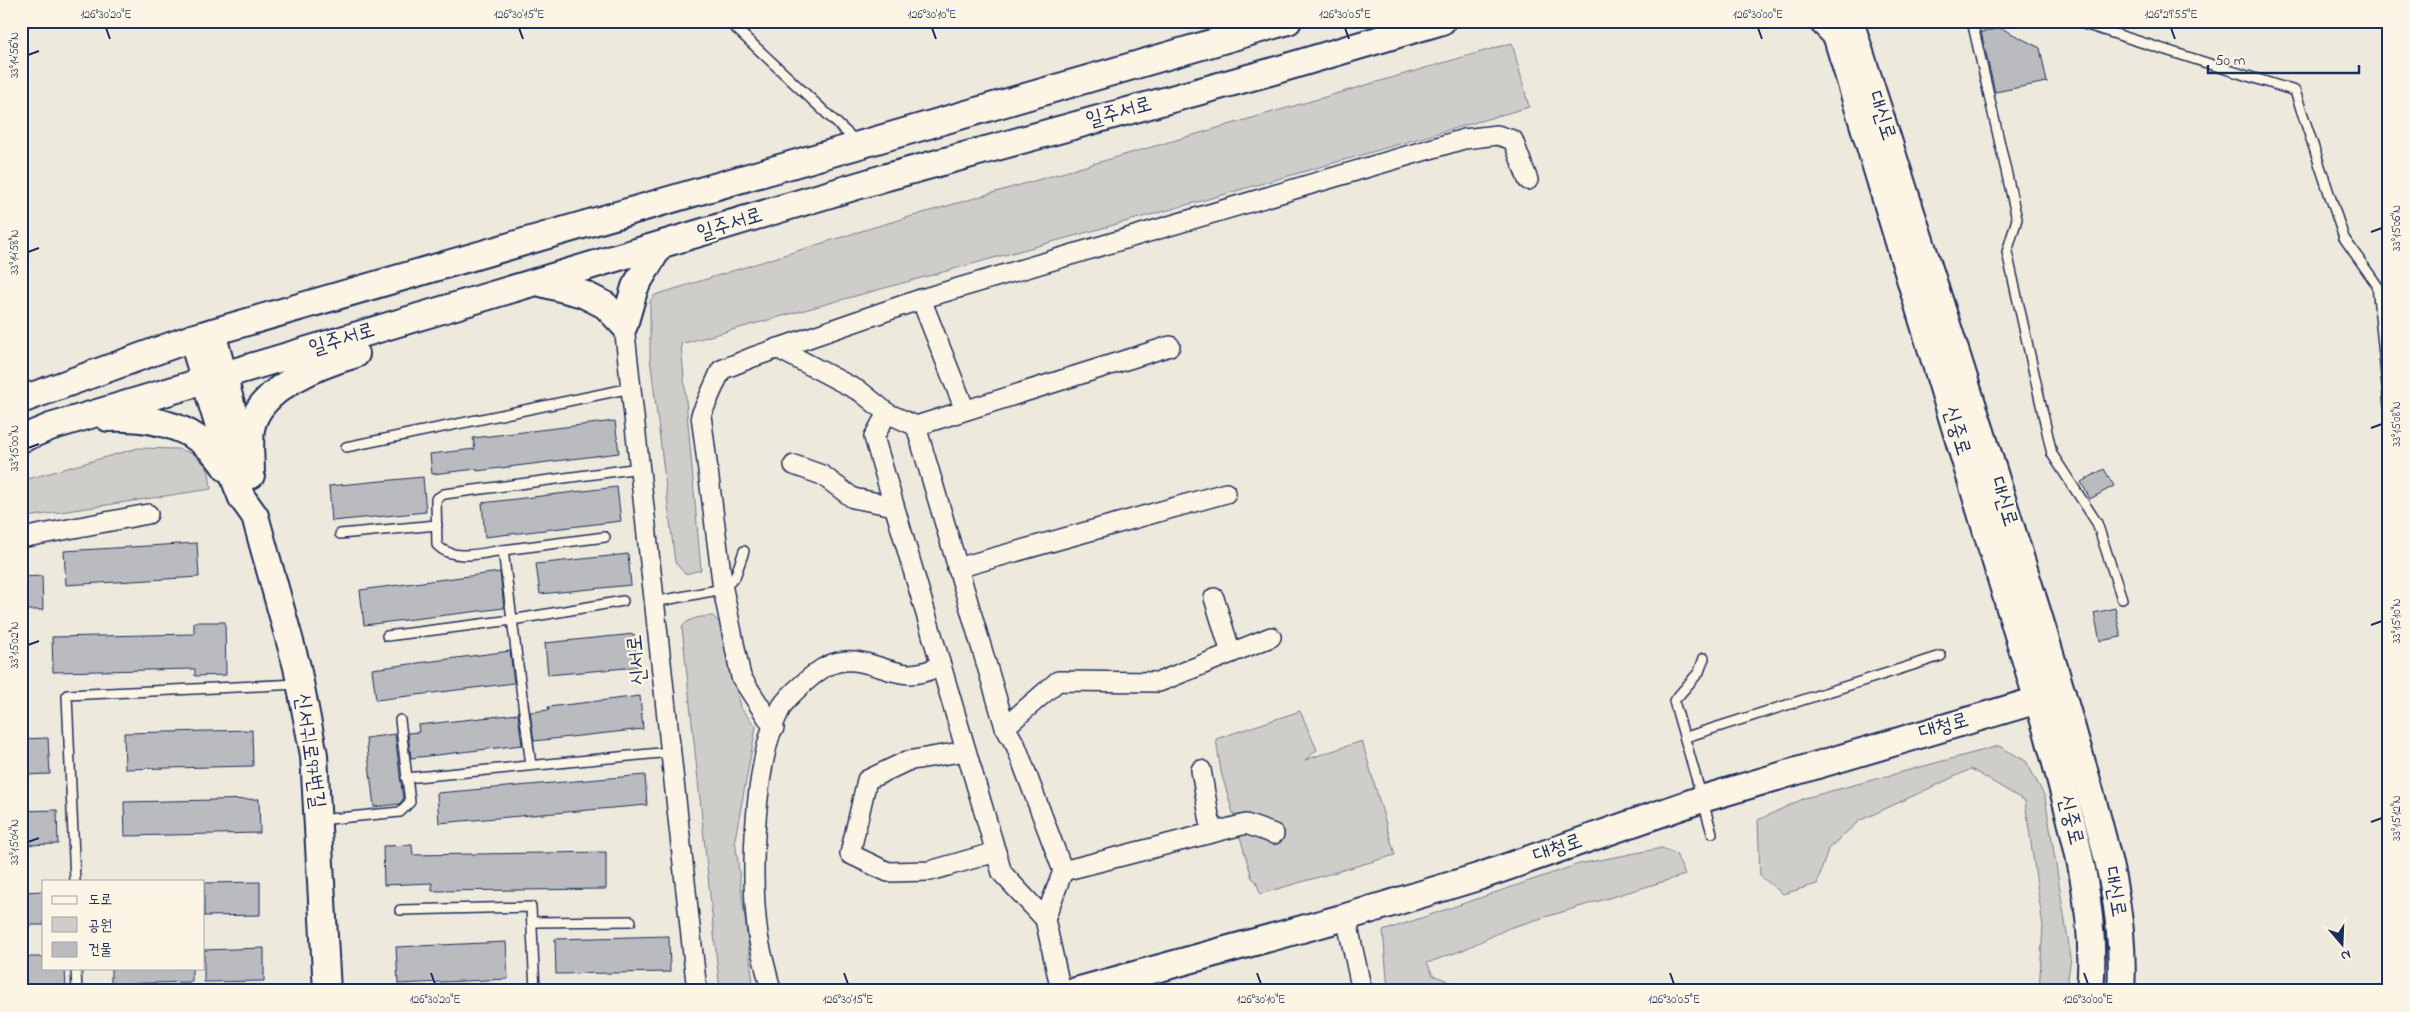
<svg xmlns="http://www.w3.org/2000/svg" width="2410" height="1012" font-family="'Indie Flower','Poor Story',sans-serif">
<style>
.green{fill:#cfcdca;stroke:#757e94}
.building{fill:#babbbe;stroke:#1b2f5e}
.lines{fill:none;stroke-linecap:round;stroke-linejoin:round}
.lane-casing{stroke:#1b2f5e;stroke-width:12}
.street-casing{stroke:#1b2f5e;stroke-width:22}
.secondary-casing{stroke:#1b2f5e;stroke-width:30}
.lane{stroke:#fcf5e5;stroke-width:9}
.street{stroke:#fcf5e5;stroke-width:19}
.secondary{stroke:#fcf5e5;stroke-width:26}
.ticks{fill:none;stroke:#1b2f5e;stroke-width:2}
.labels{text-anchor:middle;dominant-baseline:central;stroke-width:4.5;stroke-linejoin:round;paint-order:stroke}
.street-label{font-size:21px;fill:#1b2f5e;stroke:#fcf5e5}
.neatline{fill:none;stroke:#1b2f5e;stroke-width:2}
.ticks-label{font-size:12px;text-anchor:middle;fill:#1b2f5e}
</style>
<rect width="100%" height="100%" fill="#eee9dd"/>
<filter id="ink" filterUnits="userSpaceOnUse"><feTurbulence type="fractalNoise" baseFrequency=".02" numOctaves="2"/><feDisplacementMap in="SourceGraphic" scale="10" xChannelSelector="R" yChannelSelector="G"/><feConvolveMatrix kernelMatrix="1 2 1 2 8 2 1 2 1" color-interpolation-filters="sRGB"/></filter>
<g filter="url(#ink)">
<!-- green -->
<g class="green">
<polygon points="1512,43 1529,107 1201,201 681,344 701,570 685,574 675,562 650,357 650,301 655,295 871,228"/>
<polygon points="138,448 178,449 200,456 209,472 211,489 21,518 21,481"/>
<path d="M713,616l9,9 18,82 16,20 -21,112 19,152h-34l-38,-364c8,-10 19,-10 31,-11z"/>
<polygon points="1300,711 1317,750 1305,760 1362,741 1395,855 1260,894 1256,881 1252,878 1221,772 1216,739"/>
<polygon points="1999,746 2026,761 2045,797 2071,958 2066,991 2039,991 2043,926 2025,801 1971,769 1859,821 1828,849 1817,884 1783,894 1760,876 1758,820 1805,798"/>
<polygon points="1662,848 1676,854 1685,875 1509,928 1463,950 1427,963 1433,975 1473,991 1388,991 1383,931 1579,864"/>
</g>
<!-- building -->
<g class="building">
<polygon points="2001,28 2040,48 2047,82 1995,92 1981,32"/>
<polygon points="615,421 619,453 477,471 477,469 432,474 430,454 475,449 473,438"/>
<polygon points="2104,469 2114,486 2090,499 2081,482"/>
<polygon points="423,477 426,512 332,521 329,486"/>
<polygon points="617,487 621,521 485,537 482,503"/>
<polygon points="197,543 199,577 66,585 64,551"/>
<polygon points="628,554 631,585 540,594 536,564"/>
<polygon points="500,572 504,608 364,625 360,590"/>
<polygon points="42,576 43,610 21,610 21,577"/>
<polygon points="2115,608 2121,637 2100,641 2094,613"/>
<polygon points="194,622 225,622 226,675 195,676 195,669 53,672 52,637 194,634"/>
<polygon points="634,634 637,667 548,675 545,643"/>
<polygon points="510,651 514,683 376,700 372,669"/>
<polygon points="640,696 643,729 534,741 530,712 549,710 548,707"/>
<polygon points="518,714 522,745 411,758 408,733 419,732 418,725"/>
<polygon points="252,730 253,766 125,769 124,733"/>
<polygon points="395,734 403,800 399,804 374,807 366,738"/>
<polygon points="48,738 50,774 21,775 21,739"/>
<polygon points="645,775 647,805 439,823 437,793"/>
<polygon points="259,799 260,833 125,836 124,802"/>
<polygon points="57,810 58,844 21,845 21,811"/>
<polygon points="412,845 413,855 606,852 606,889 432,891 432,883 384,885 383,846"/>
<polygon points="260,882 260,915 204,916 204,883"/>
<polygon points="44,891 44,925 21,925 21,892"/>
<polygon points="669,936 670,972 556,974 555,939"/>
<polygon points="506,942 508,979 398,984 396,947"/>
<polygon points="264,948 264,981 204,982 204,950"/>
<polygon points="21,957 44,957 44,968 65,968 66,989 21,990"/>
<polygon points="111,968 192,968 192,982 111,984"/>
</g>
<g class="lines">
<defs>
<g id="lane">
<polyline points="728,21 857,142"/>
<polyline points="1972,21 2017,219 2007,252 2052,454 2097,523 2122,599"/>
<polyline points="2084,21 2084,24 2295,91 2344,238 2377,285 2389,406"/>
<polyline points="346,447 631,388"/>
<polyline points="340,534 437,525"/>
<polyline points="503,550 605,537"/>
<polyline points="654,602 723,589 735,577 744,551"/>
<polyline points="387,636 512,620 623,601"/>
<polyline points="1704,658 1699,672 1674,701 1712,833"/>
<polyline points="1686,737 1941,656"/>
<path d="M531,765l-28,-215c-21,3 -50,12 -66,-5l-1,-46 8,-5 196,-26"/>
<polyline points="406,778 670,752"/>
<polyline points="319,820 400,812 410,802 400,720"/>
<polyline points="75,881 67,695 298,684"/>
<polyline points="400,910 531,907 535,991"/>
<polyline points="532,922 631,921"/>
<polyline points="76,968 77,991"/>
</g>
<g id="street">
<polyline points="921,299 965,410"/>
<polyline points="624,325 697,991"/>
<polyline points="777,348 861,392 887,413"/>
<polyline points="916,426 1170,346"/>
<polyline points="794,465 822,475 853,498 894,506"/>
<polyline points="21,538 148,514"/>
<polyline points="957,568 1226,493"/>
<polyline points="1214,598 1231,653"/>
<polyline points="1005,727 1058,681 1159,682 1271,637"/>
<polyline points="774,728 741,677 723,589 701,415 721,370 753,357 921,299 1464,139 1497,135 1513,140 1528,180"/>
<polyline points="966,751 907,761 867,780 850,854 888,872 930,871 996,852"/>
<polyline points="1201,770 1212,833"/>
<polyline points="1063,871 1246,824 1274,834"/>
<polyline points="1346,917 1362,991"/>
<polyline points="1045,919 1002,873 874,437 887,413 916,426 1005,727 1016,746 1063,871 1045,919 1061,991"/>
<path d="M771,991c-4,-19 -10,-37 -13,-56 -8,-58 -5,-177 24,-229 7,-11 33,-34 45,-40 28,-13 47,2 74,7 14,3 27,-2 40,-7"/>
</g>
<g id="secondary">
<polyline points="1822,21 1836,35"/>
<path d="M1850,21c64,197 126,393 187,590 17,55 33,110 49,166 20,70 40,140 35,214"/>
<path d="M1838,41l210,693c22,82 50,170 42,257"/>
<polyline points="537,282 583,294 605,305 624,325"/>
<polyline points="624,325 635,287 659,247"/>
<polyline points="212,332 238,430"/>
<polyline points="192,338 236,483 242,498 255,516 297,667 314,755 327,991"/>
<polyline points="21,400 192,338 1288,21"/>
<path d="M108,418c46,-2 92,9 118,50"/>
<polyline points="21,439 50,427 887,177 1270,72 1442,21"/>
<path d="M251,475c0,-15 -2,-31 0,-46 7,-41 70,-65 105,-75"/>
<polyline points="1076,991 1346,917 1478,877 1702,799 2062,693"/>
</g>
</defs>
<!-- lane casing -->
<use href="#lane" class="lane-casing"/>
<!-- street casing -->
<use href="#street" class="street-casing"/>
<!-- secondary casing -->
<use href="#secondary" class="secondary-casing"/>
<!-- lane -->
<use href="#lane" class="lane"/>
<!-- street -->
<use href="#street" class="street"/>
<!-- secondary -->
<use href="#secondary" class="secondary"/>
</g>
</g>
<!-- ticks -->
<path class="ticks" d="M106,28l4,11M519,28l4,11M932,28l4,11M1345,28l4,11M1758,28l4,11M2171,28l4,11M28,55l11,-4M2371,232l11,-4M28,252l11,-4M2371,428l11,-4M28,448l11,-4M2371,625l11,-4M28,645l11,-4M2371,822l11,-4M28,842l11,-4M431,973l4,11M844,973l4,11M1257,973l4,11M1670,973l4,11M2084,973l4,11"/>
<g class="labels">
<!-- street labels -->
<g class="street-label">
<text transform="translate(1119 113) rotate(-15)">일주서로</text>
<text transform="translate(1881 116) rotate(72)">대신로</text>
<text transform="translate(730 225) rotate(-17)">일주서로</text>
<text transform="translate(342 340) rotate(-17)">일주서로</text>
<text transform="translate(1956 431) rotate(73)">신중로</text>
<text transform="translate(2003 502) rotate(73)">대신로</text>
<text transform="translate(638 660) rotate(-96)">신서로</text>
<text transform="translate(1944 727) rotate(-16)">대청로</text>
<text transform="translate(309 751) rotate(82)">신서귀로97번길</text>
<text transform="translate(2070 820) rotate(76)">신중로</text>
<text transform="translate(1558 849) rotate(-19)">대청로</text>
<text transform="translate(2114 892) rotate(80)">대신로</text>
</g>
</g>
<!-- margin -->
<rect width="2410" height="1012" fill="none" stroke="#fcf5e5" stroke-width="55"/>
<!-- legend -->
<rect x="42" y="880" width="162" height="90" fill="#fcf5e5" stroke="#a2a6af"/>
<rect x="52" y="896" width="25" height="8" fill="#fcf5e5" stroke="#a2a6af"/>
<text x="88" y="904" font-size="15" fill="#1b2f5e">도로</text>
<rect x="52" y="917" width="25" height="15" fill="#cfcdca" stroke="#a2a6af"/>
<text x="88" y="930" font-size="15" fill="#1b2f5e">공원</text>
<rect x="52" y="942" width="25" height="15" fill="#babbbe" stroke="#a2a6af"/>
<text x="88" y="954" font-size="15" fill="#1b2f5e">건물</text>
<!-- north arrow -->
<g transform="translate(2342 944) rotate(161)" stroke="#fcf5e5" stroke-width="4" paint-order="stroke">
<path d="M0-4L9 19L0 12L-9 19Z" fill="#1b2f5e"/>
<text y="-8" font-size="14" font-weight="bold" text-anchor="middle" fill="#1b2f5e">N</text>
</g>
<!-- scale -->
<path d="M2208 65v8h151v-8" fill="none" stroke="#1b2f5e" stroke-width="2.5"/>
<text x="2215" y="65" font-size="15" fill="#1b2f5e" stroke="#fcf5e5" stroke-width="4" paint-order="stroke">50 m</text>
<rect x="28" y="28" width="2354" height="956" class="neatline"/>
<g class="ticks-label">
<text x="106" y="18">126°30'20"E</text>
<text x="519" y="18">126°30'15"E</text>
<text x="932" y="18">126°30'10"E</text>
<text x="1345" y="18">126°30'05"E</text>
<text x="1758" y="18">126°30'00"E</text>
<text x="2171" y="18">126°29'55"E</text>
<text transform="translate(14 55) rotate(-90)" y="4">33°14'56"N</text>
<text transform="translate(2396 228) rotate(-90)" y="4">33°15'06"N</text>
<text transform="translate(14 252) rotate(-90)" y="4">33°14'58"N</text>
<text transform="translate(2396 424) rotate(-90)" y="4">33°15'08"N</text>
<text transform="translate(14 448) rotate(-90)" y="4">33°15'00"N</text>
<text transform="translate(2396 621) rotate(-90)" y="4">33°15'10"N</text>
<text transform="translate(14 645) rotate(-90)" y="4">33°15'02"N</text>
<text transform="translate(2396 818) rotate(-90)" y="4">33°15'12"N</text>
<text transform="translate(14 842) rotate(-90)" y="4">33°15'04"N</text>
<text x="435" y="1003">126°30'20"E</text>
<text x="848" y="1003">126°30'15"E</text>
<text x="1261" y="1003">126°30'10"E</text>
<text x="1674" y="1003">126°30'05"E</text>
<text x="2088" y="1003">126°30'00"E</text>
</g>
</svg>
